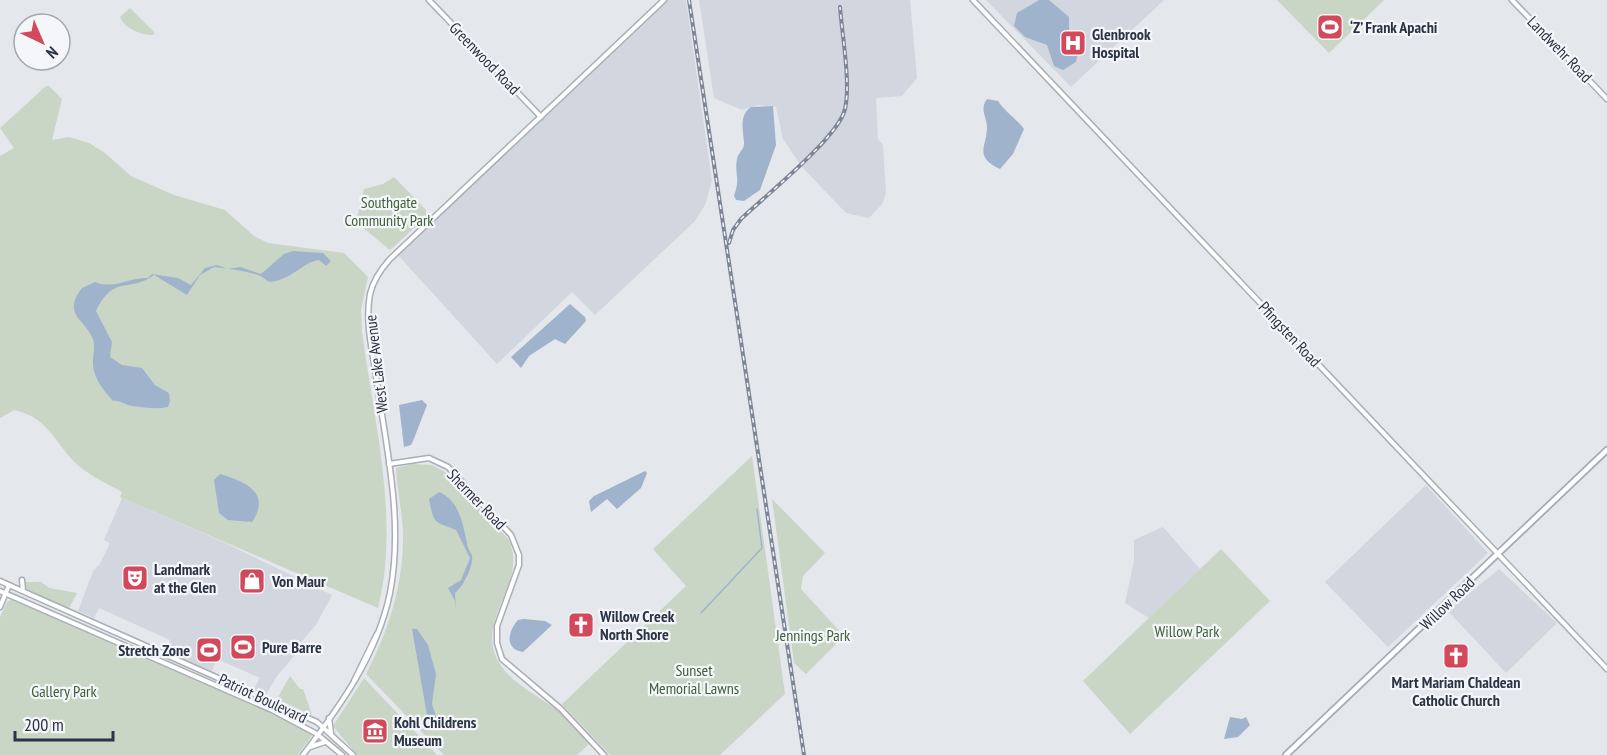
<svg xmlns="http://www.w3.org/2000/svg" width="1607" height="755" font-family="'PT Sans Narrow',sans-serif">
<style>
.built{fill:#d2d6de}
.green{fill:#c9d6c5}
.water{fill:#9fb4cc}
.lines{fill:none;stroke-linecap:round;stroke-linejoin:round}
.stream{stroke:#9fb4cc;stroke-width:1.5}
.secondary-casing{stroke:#a9aeb7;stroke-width:7}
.primary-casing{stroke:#a3abb8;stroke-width:8}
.secondary{stroke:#fff;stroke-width:4}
.primary{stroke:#fff;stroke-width:4.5}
.rail-casing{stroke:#7d8696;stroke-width:4}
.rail{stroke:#f4f6f9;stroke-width:1.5;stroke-dasharray:4.5;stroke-linecap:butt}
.labels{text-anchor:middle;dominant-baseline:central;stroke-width:4.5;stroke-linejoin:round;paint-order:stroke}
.poi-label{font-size:16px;font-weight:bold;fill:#2b3445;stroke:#f4f6f9;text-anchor:start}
.street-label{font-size:16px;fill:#2b3445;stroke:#f4f6f9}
.park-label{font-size:16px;fill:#3f6138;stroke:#f4f6f9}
</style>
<rect width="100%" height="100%" fill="#e4e7ec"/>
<!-- built -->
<g class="built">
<polygon points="667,0 686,0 712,181 705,205 694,222 595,315 572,292 497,364 398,255"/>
<polygon points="699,0 910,0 917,78 902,96 876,98 878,139 883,145 886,192 883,203 869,218 846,213 802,167 783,139 776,107 759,105 742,110 714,98"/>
<polygon points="986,0 1164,0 1071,87"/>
<polygon points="1426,485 1488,553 1388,647 1325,582"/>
<polygon points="122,498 223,542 332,595 316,625 294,650 297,653 277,676 266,695 253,690 260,678 224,662 216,660 212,671 166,653 170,640 99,608 94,618 78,611 93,571 100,564 110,543 104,540"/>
<polygon points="1163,527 1200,569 1149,618 1125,603 1134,561 1134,540"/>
<polygon points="1499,569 1557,623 1506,673 1448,611"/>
</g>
<!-- green -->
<g class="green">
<polygon points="1277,0 1384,0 1329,53"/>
<path d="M130,8l24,24v3c-14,0 -29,-6 -34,-18z"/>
<path d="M46,86h3l13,13 -10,41 17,-3 20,6 16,10 26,23 43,19 51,15 29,26 14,7 76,10 24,24 -7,33 1,22c12,89 38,189 16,276l-256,-110 -2,-1 2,-5c-14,-8 -30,-15 -42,-25 -25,-21 -29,-49 -66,-57l-14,8v-262l14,-8 -14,-20z"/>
<polygon points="394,177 426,210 426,217 390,250 356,222 364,189 383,184"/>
<polygon points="752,456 785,694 720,755 610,755 562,704 686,586 653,549"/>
<path d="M413,464l19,1 15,8 61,66c22,41 -32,79 -11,120 11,23 41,36 60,51 12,10 22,23 32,34l-12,11h-133l-78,-81c23,-44 38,-91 37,-142 -1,-21 -6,-43 -7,-64z"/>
<polygon points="772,499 825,553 803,576 801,589 844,636 806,674 794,663"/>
<polygon points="1221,549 1270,601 1130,734 1083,681"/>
<polygon points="24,582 41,582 49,588 77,593 68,610 21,587"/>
<polygon points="13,599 296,724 313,734 298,755 0,755 0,617 7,602"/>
<polygon points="290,676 300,689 303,689 312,715 277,699"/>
<polygon points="364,678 437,755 357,755 333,726"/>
</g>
<!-- water -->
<g class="water">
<polygon points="1039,0 1049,0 1069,17 1069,35 1078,51 1076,62 1063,70 1054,66 1047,45 1025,37 1014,26 1017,13"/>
<path d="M987,99l11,2c8,12 20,19 26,28l-11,25 -13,15c-27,-13 -13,-22 -13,-42 0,-11 -8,-17 0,-28z"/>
<path d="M773,106l3,39 -16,45 -16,11 -8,-1 -2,-4c7,-19 0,-21 3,-37 1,-6 8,-10 7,-17 -1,-12 -5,-27 7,-35z"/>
<path d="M293,251l30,2 8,8 -5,5 -7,-6c-15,1 -27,20 -49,22 -3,-1 -5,-3 -8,-5 -7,-5 -39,-9 -48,-10l-14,8 -13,20 -33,-20c-26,19 -39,-2 -58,36l16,31 -2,15 12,8 20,3 13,17 14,8 1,8 -2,6c-12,3 -24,0 -36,-1 -8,-1 -11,-6 -19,-5 -9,-10 -21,-24 -20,-40 0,-9 3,-15 -1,-24 -8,-18 -30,-23 -10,-49l13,-6c17,8 36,-5 53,-4l4,-4 26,4 13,7 14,-17 12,-3 11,4 12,-2 21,7 23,-20z"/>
<polygon points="570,304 585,317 586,321 565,344 555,339 529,356 521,368 511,357"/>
<polygon points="422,400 427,405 413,441 411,445 404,447 399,405"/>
<polygon points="645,471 647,473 641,488 617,509 607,499 591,512 589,501 594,496"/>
<path d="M220,474c24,7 52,18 32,48l-24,-2 -9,-7 -5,-33z"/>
<path d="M439,492c20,8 24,32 28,51 0,5 4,9 5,13 2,10 -10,32 -17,37l1,18 -1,-10 -7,-13 13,-8 9,-22 -14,-28c-21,-9 -22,-4 -27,-31z"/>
<path d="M524,619l21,2 7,4 -29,27c-19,-3 -15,-21 -5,-32z"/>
<polygon points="412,629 417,629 428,645 436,674 432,704 438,723 428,721"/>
<polygon points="1230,717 1242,719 1246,717 1250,725 1238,737 1224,739"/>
</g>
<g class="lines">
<!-- stream -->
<polyline class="stream" points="701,613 762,548 757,509"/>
<defs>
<g id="secondary">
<polyline points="429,0 541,117"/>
<polyline points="973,0 1607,669"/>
<polyline points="1512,0 1607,99"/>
<polyline points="389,464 429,458 448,467 511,535 519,555 519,565 497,626 497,643 502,659 561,709 604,755"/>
<polyline points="22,580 23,591"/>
<polyline points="0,581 317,722 353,755"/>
<polyline points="0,591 272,710 317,734 342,755"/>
<polyline points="0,607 9,585"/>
<polyline points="354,681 377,634"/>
<polyline points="329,718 331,733"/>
<polyline points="310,747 325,742"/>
<path d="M303,755c38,-50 74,-100 87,-162 14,-72 -4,-146 -14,-217 -4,-26 -11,-55 -6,-82 3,-13 11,-25 20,-35l274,-259"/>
</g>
<polyline id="primary" points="1286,755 1607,450"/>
</defs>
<!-- secondary casing -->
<use href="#secondary" class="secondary-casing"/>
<!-- primary casing -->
<use href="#primary" class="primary-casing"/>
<!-- secondary -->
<use href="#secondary" class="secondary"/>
<!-- primary -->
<use href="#primary" class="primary"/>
<defs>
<g id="rail">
<polyline points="689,0 804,755"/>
<path d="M729,243l4,-13 8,-11c24,-23 98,-82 104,-110 6,-26 -3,-74 -5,-102"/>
</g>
</defs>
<!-- rail casing -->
<use href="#rail" class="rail-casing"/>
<!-- rail -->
<use href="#rail" class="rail"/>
</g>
<!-- icons -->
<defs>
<symbol id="stadium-square" viewBox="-11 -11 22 22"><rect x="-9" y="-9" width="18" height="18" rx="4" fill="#d1495b" stroke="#f4f6f9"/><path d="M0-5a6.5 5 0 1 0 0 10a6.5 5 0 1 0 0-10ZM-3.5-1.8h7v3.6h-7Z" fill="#fff"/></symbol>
<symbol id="hospital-square" viewBox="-11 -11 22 22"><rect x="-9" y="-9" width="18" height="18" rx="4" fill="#d1495b" stroke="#f4f6f9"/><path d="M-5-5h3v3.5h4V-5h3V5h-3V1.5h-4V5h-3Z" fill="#fff"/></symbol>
<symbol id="theatre-square" viewBox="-11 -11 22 22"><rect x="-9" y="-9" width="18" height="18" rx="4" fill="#d1495b" stroke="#f4f6f9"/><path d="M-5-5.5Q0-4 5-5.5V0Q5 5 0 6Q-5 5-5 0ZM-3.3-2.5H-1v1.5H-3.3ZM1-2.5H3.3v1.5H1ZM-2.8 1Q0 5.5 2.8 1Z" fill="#fff"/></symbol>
<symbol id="shop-square" viewBox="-11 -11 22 22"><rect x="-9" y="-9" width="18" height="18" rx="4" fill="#d1495b" stroke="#f4f6f9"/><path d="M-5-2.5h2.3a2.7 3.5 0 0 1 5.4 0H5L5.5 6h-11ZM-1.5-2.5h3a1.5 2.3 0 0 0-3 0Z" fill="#fff"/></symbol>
<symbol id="church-square" viewBox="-11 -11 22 22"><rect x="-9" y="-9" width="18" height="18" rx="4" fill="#d1495b" stroke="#f4f6f9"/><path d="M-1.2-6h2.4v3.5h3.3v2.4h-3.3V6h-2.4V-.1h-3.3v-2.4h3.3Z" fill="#fff"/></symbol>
<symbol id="museum-square" viewBox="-11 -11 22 22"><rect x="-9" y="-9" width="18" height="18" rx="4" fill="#d1495b" stroke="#f4f6f9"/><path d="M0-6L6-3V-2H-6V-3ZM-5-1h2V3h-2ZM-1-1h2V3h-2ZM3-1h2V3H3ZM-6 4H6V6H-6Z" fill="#fff"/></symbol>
</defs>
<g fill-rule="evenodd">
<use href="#stadium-square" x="1315" y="12" width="30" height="30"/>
<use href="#hospital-square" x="1058" y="28" width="30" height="30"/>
<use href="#theatre-square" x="120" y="563" width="30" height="30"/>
<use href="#shop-square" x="237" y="566" width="30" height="30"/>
<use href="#church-square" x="566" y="610" width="30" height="30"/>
<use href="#stadium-square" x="228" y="632" width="30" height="30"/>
<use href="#stadium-square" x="194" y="635" width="30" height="30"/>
<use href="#church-square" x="1441" y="641" width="30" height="30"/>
<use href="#museum-square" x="360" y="716" width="30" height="30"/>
</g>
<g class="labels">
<!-- poi labels -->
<g class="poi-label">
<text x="1350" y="27">‘Z’ Frank Apachi</text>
<text x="1092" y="34">Glenbrook<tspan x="1092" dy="18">Hospital</tspan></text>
<text x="154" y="569">Landmark<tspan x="154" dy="18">at the Glen</tspan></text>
<text x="272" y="581">Von Maur</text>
<text x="600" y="616">Willow Creek<tspan x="600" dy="18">North Shore</tspan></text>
<text x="262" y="647">Pure Barre</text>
<text x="190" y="650" text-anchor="end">Stretch Zone</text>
<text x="1456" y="682" text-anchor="middle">Mart Mariam Chaldean<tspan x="1456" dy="18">Catholic Church</tspan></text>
<text x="394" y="722">Kohl Childrens<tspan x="394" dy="18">Museum</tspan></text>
</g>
<!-- street labels -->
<g class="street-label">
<text transform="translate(1560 49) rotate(46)">Landwehr Road</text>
<text transform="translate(485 58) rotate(46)">Greenwood Road</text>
<text transform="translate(1290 334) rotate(47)">Pfingsten Road</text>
<text transform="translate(376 364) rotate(-97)">West Lake Avenue</text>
<text transform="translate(477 499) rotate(46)">Shermer Road</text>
<text transform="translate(1447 603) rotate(-44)">Willow Road</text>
<text transform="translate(263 698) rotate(25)">Patriot Boulevard</text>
</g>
<!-- park labels -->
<g class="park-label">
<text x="389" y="202">Southgate<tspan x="389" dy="18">Community Park</tspan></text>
<text x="1187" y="631">Willow Park</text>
<text x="813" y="635">Jennings Park</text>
<text x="694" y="670">Sunset<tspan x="694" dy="18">Memorial Lawns</tspan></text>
<text x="64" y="691">Gallery Park</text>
</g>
</g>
<!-- north arrow -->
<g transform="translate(42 42) rotate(136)"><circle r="28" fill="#f4f6f9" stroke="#a4a8b1" stroke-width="1.5"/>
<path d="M0-4.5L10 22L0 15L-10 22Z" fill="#d1495b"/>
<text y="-9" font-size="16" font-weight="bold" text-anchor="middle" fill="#2b3445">N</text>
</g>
<!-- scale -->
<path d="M15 731v9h98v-9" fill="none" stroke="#2b3445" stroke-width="3"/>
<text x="24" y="731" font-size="18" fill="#2b3445" stroke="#f4f6f9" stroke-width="4.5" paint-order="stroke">200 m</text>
</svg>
